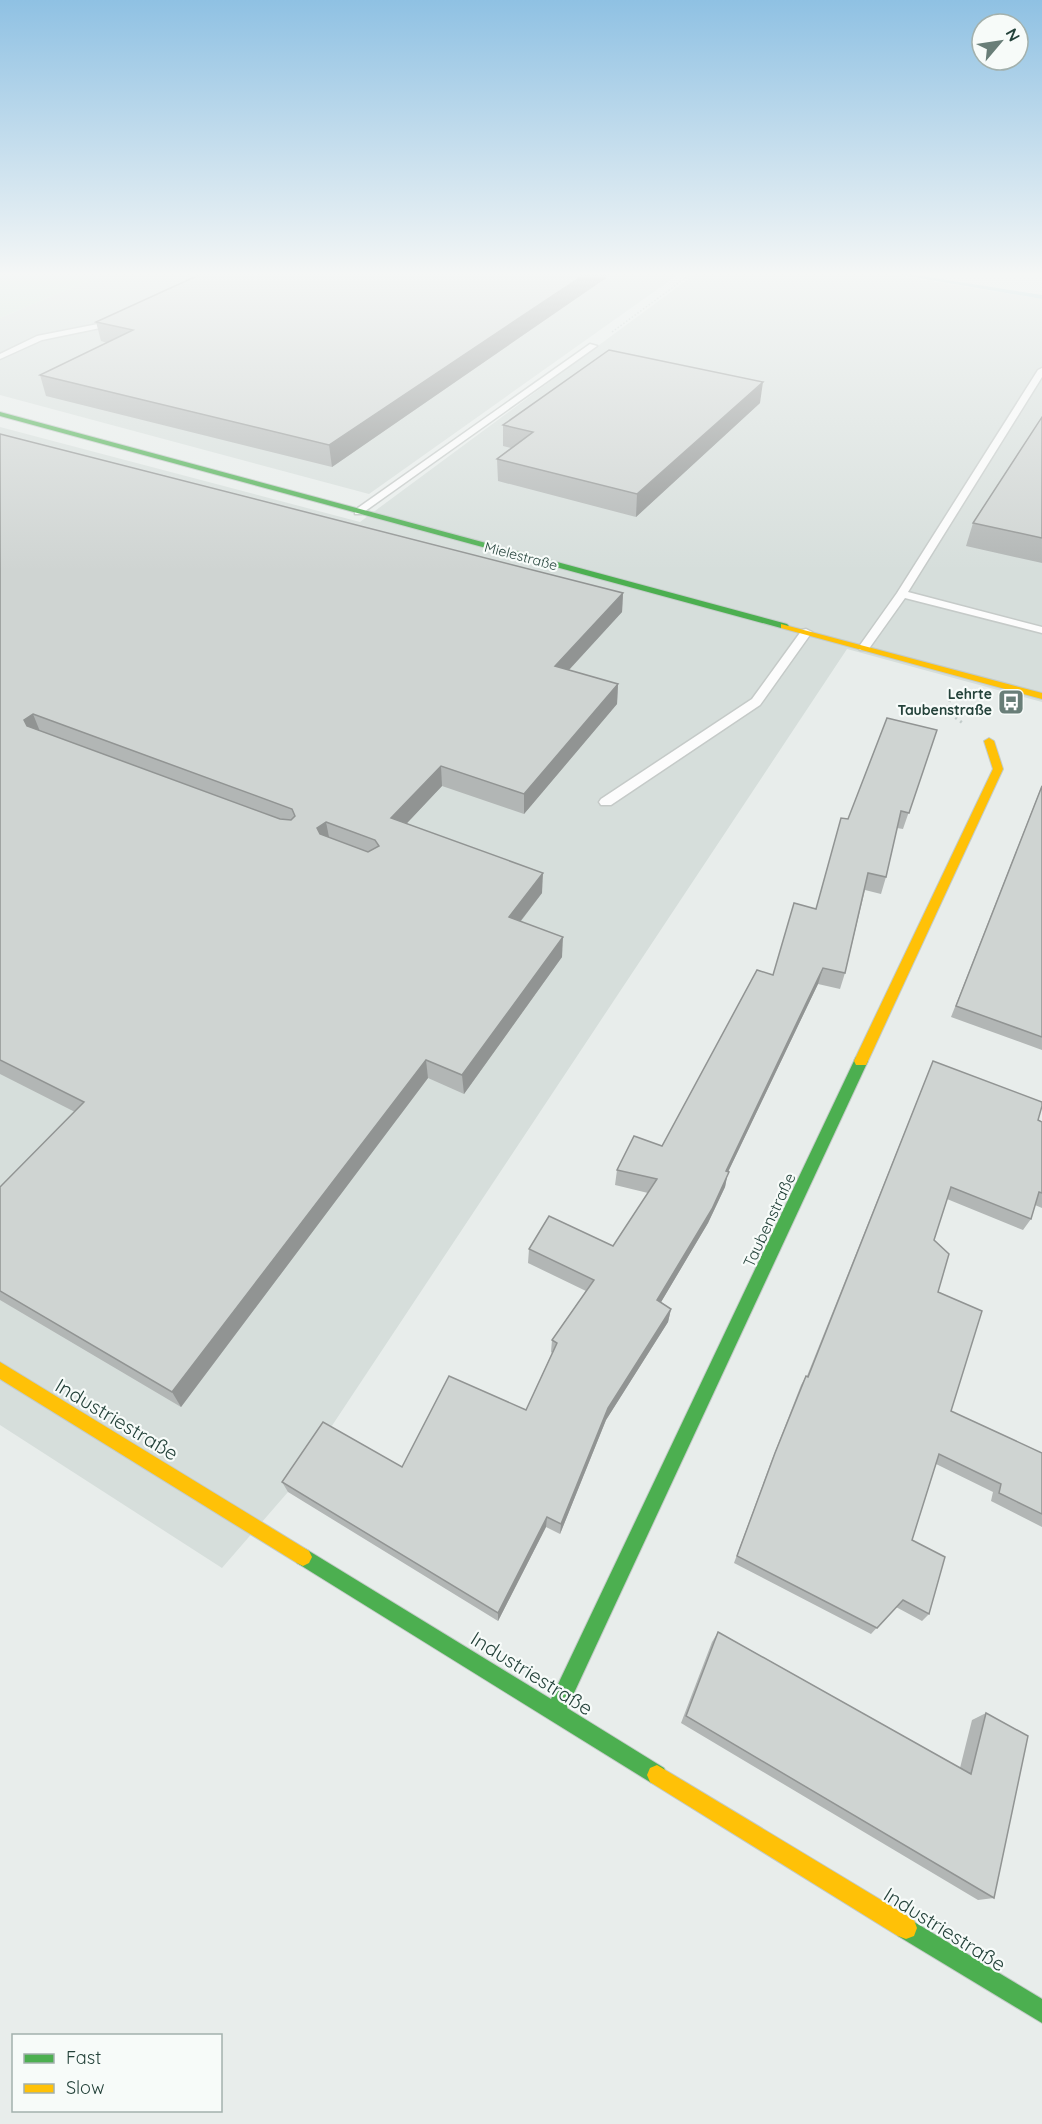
<svg xmlns="http://www.w3.org/2000/svg" width="1042" height="2124" font-family="Quicksand,sans-serif">
<style>
.built{fill:#d6dedb}
.green{fill:#d1e6d8}
.lines{fill:none;stroke-linecap:round;stroke-linejoin:round}
.stream{fill:#a9d4db;fill-rule:evenodd}
.lane-casing{stroke:#c5cac8;stroke-width:3}
.fast-casing{stroke:#c3cbc8;stroke-width:2}
.slow-casing{stroke:#c3cbc8;stroke-width:2}
.path-far1{stroke:#c3ccca;stroke-width:1.5;stroke-dasharray:1.5 2;stroke-linecap:butt}
.path{stroke:#c3ccca;stroke-width:3;stroke-dasharray:2 4;stroke-linecap:butt}
.lane{fill:#fcfcfc;fill-rule:evenodd}
.fast{fill:#4caf50;fill-rule:evenodd}
.slow{fill:#ffc107;fill-rule:evenodd}
.wall{fill:#b2b6b5}
.shaded-wall{fill:#919493}
.building{fill:#cfd4d2;stroke:#919493;stroke-width:1.5;fill-rule:evenodd}
.labels{text-anchor:middle;dominant-baseline:central;stroke-width:4.5;stroke-linejoin:round;paint-order:stroke}
.far-street-label{font-size:14px;fill:#24423a;stroke:#f7fbf9}
.far-poi-label{font-size:14px;font-weight:bold;fill:#24423a;stroke:#f7fbf9;text-anchor:end}
.street-label{font-size:16px;fill:#24423a;stroke:#f7fbf9}
.near-street-label{font-size:20px;fill:#24423a;stroke:#f7fbf9}
</style>
<rect width="100%" height="100%" fill="#e8edeb"/>
<!-- built -->
<g class="built">
<polygon points="104,274 679,274 369,494 0,395 0,318"/>
<polygon points="695,274 887,274 1042,299 1042,702 847,649 288,1492 222,1568 0,1425 0,427 360,522"/>
</g>
<!-- green -->
<polygon class="green" points="0,274 104,274 0,318"/>
<g class="lines">
<!-- stream -->
<polygon class="stream" points="896,274 909,274 1042,295 1042,299"/>
<defs>
<g id="lane">
<polygon points="118,317 122,319 121,321 105,327 42,340 0,359 0,354 37,336 103,323"/>
<polygon points="590,344 597,346 361,514 355,514 355,510"/>
<polygon points="1042,368 1042,377 908,592 1042,627 1042,633 905,598 868,650 860,650 858,648 897,593 1038,370"/>
<polygon points="806,629 812,632 760,705 611,805 601,805 599,802 601,799 752,699 802,630"/>
</g>
<g id="fast">
<polygon points="0,412 787,624 789,626 781,628 0,416"/>
<polygon points="861,1056 866,1057 868,1061 567,1708 664,1768 667,1775 664,1782 657,1785 650,1782 297,1563 294,1557 297,1551 303,1548 309,1551 551,1699 854,1061 856,1057"/>
<polygon points="906,1917 1042,1999 1042,2023 898,1936 895,1928 898,1920"/>
</g>
<g id="slow">
<polygon points="781,624 1042,693 1042,699 781,628"/>
<polygon points="989,738 994,741 1003,769 868,1061 866,1065 856,1065 854,1061 993,769 984,741"/>
<polygon points="0,1362 309,1551 312,1557 309,1563 303,1566 297,1563 0,1379"/>
<polygon points="657,1765 914,1920 917,1928 914,1936 906,1939 898,1936 650,1782 647,1775 650,1768"/>
</g>
</defs>
<!-- lane casing -->
<use href="#lane" class="lane-casing"/>
<!-- fast casing -->
<use href="#fast" class="fast-casing"/>
<!-- slow casing -->
<use href="#slow" class="slow-casing"/>
<!-- path-far1 -->
<polyline class="path-far1" points="612,332 691,274"/>
<!-- path -->
<polyline class="path" points="950,700 945,710 964,724"/>
<!-- lane -->
<use href="#lane" class="lane"/>
<!-- fast -->
<use href="#fast" class="fast"/>
<!-- slow -->
<use href="#slow" class="slow"/>
</g>
<!-- wall -->
<g class="wall">
<polygon points="606,278 332,467 46,396 40,375 107,343 101,341 96,322"/>
<polygon points="760,403 636,517 498,481 497,459 511,448 503,446 503,425"/>
<polygon points="1042,417 1042,563 966,546 973,523"/>
<polygon points="0,434 623,593 622,612 569,670 618,684 617,704 524,814 442,786 406,824 542,893 521,921 562,957 464,1094 428,1078 181,1407 0,1300 0,1187 75,1112 0,1074"/>
<polygon points="937,730 903,829 897,828 886,877 881,894 865,890 845,973 840,989 818,984 728,1172 725,1187 708,1223 661,1302 671,1309 668,1322 606,1420 560,1534 546,1527 498,1621 288,1492 282,1482 402,1467 526,1410 552,1353 551,1352 552,1340 586,1291 528,1263 529,1249 613,1246 648,1193 615,1185 617,1170 662,1146 816,909 848,819"/>
<polygon points="1042,785 1042,1050 951,1017"/>
<polygon points="933,1061 1042,1122 1042,1208 1035,1205 1031,1219 1023,1230 947,1199 934,1240 938,1292 951,1411 1042,1453 1042,1527 991,1501 993,1492 936,1464 912,1540 929,1614 922,1621 896,1607 871,1634 734,1563 771,1462 801,1385 806,1376 807,1376"/>
<polygon points="718,1632 960,1768 972,1720 986,1713 994,1898 978,1900 681,1723 712,1642"/>
</g>
<!-- shaded-wall -->
<g class="shaded-wall">
<polygon points="585,274 606,274 606,278 332,467 329,445"/>
<polygon points="763,382 760,403 636,517 637,494"/>
<polygon points="623,593 622,612 555,685 555,666"/>
<polygon points="618,684 617,704 524,814 524,794"/>
<polygon points="33,714 41,734 32,740 24,720"/>
<polygon points="441,766 442,786 393,838 391,818"/>
<polygon points="326,822 330,842 320,848 317,828"/>
<polygon points="543,873 542,893 509,936 509,917"/>
<polygon points="563,937 562,957 464,1094 462,1075"/>
<polygon points="823,968 818,984 728,1172 725,1187 708,1223 654,1314 657,1300 726,1171"/>
<polygon points="426,1060 428,1078 181,1407 172,1392"/>
<polygon points="671,1309 668,1322 606,1420 560,1534 561,1524 608,1408"/>
<polygon points="547,1517 546,1527 498,1621 498,1613"/>
</g>
<!-- building -->
<g class="building">
<polygon points="201,274 585,274 329,445 40,375 133,330 96,322"/>
<polygon points="609,350 763,382 637,494 497,459 533,432 503,425"/>
<polygon points="1042,417 1042,538 973,523"/>
<path d="M0,434l623,159 -68,73 63,18 -94,110 -83,-28 -50,52 152,55 -34,44 54,20 -101,138 -36,-15 -254,332 -172,-101v-104l84,-85 -84,-42zM33,714l259,95 3,7 -4,4 -11,-1 -253,-93 -3,-6zM326,822l49,18 4,6 -11,6 -48,-18 -3,-6z"/>
<polygon points="887,718 937,730 909,813 901,811 886,877 868,873 845,973 823,968 726,1171 729,1172 712,1209 657,1300 671,1309 608,1408 561,1524 547,1517 498,1613 282,1482 323,1422 402,1467 449,1376 526,1410 557,1343 552,1340 594,1280 529,1249 549,1216 613,1246 657,1179 617,1170 634,1136 662,1146 757,970 773,975 794,903 816,909 841,818 848,819"/>
<polygon points="1042,786 1042,1037 956,1006"/>
<polygon points="933,1061 1042,1102 1042,1106 1038,1120 1042,1122 1042,1193 1039,1192 1031,1219 951,1187 934,1240 949,1254 938,1292 982,1311 951,1411 1042,1453 1042,1514 999,1493 1001,1484 939,1454 912,1540 945,1557 929,1614 903,1600 877,1628 737,1556 775,1453 806,1376 808,1377"/>
<polygon points="718,1632 971,1774 986,1713 1028,1736 994,1898 686,1716"/>
</g>
<!-- sky -->
<linearGradient id="sky" x2="0" y2="1"><stop stop-color="#8fc1e3"/><stop offset="0.48" stop-color="#f5f7f6"/><stop offset="1" stop-color="#f5f7f6" stop-opacity="0"/></linearGradient>
<rect width="1042" height="571" fill="url(#sky)"/>
<!-- icons -->
<defs>
<symbol id="bus-square" viewBox="-11 -11 22 22"><rect x="-9" y="-9" width="18" height="18" rx="4" fill="#697e78" stroke="#f7fbf9"/><path d="M-5-6H5V4H4V6H2V4H-2V6H-4V4H-5ZM-3.5-4V0h7V-4ZM-3.5 1.2v1.5H-2V1.2ZM2 1.2v1.5H3.5V1.2Z" fill="#fff"/></symbol>
</defs>
<g fill-rule="evenodd">
<use href="#bus-square" x="996" y="687" width="30" height="30"/>
</g>
<g class="labels">
<!-- far-street labels -->
<g class="far-street-label">
<text transform="translate(521 556) rotate(15)">Mielestraße</text>
</g>
<!-- far-poi labels -->
<g class="far-poi-label">
<text x="992" y="694">Lehrte<tspan x="992" dy="16">Taubenstraße</tspan></text>
</g>
<!-- street labels -->
<g class="street-label">
<text transform="translate(769 1220) rotate(-65)">Taubenstraße</text>
</g>
<!-- near-street labels -->
<g class="near-street-label">
<text transform="translate(117 1419) rotate(31)">Industriestraße</text>
<text transform="translate(532 1673) rotate(32)">Industriestraße</text>
<text transform="translate(945 1929) rotate(32)">Industriestraße</text>
</g>
</g>
<!-- legend -->
<rect x="12" y="2034" width="210" height="78" fill="#f7fbf9" stroke="#a3b1ad" stroke-width="1.5"/>
<rect x="24" y="2054" width="30" height="9" fill="#4caf50" stroke="#a3b1ad" stroke-width="1.5"/>
<text x="66" y="2064" font-size="18" fill="#24423a">Fast</text>
<rect x="24" y="2084" width="30" height="9" fill="#ffc107" stroke="#a3b1ad" stroke-width="1.5"/>
<text x="66" y="2094" font-size="18" fill="#24423a">Slow</text>
<!-- north arrow -->
<g transform="translate(1000 42) rotate(61)"><circle r="28" fill="#f7fbf9" stroke="#a3b1ad" stroke-width="1.5"/>
<path d="M0-4.5L10 22L0 15L-10 22Z" fill="#697e78"/>
<text y="-9" font-size="16" font-weight="bold" text-anchor="middle" fill="#24423a">N</text>
</g>
</svg>
